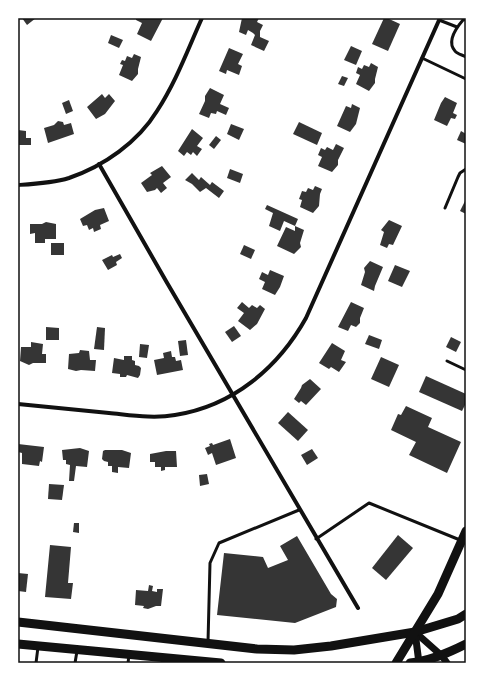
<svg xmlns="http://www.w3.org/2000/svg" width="484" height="681" font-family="'Asap Condensed',sans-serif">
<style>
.building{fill:#353535}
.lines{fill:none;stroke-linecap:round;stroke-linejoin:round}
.service{stroke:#111;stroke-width:3}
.minor{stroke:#111;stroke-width:4}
.tertiary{stroke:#111;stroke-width:7}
.primary{stroke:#111;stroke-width:9}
.neatline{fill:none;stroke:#111;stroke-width:1.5}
</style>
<rect width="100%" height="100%" fill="#fff"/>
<!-- building -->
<g class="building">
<polygon points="22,18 36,18 27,25"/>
<polygon points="136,18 163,18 151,41 137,34 142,23 136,20"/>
<polygon points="242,18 259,18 257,22 263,25 260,31 260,37 269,41 264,51 251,45 255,35 253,33 248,30 246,35 239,32"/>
<polygon points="384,18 387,18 400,24 388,51 372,44"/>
<polygon points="111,35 123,40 119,48 108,43"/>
<polygon points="351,46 362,51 356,65 344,60"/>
<polygon points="229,48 243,54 238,64 242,66 239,75 227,70 226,74 219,71"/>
<polygon points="134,54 141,57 138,69 138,74 132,81 119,75 123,65 120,64 122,60 125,61 127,56 132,58"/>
<polygon points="371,63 378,67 375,79 375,83 369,91 356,84 360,75 356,73 358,67 362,69 364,65 369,67"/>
<polygon points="342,76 348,78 344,86 338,84"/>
<polygon points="210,88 224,95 220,104 229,108 226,115 217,111 216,114 211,113 209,118 199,114 205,101 205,96"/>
<polygon points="102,94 105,98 109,94 115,101 105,114 96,119 87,107"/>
<polygon points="445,97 457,103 453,113 457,115 455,119 451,118 447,126 434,120 441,103"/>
<polygon points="69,100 73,111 66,114 62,103"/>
<polygon points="352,104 360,108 356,124 350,132 337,126 346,106 351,108"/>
<polygon points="58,121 63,122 64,125 71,123 74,134 48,143 44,128 54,125"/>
<polygon points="299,122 322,133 317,145 293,134"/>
<polygon points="231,124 244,129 239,140 227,134"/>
<polygon points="192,129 203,138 197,146 202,149 197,156 193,152 191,155 187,152 184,156 178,151"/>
<polygon points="18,130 26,131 26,138 31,138 31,145 18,145"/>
<polygon points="461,131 466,134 466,144 457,140"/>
<polygon points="216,136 221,140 214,149 209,145"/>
<polygon points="336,144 344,148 338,160 338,165 332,172 318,166 322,157 318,155 321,148 325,150 327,147 333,150"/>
<polygon points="162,166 171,177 163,183 167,188 161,193 157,188 155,190 147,192 141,183 152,175 150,173"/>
<polygon points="230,169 243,174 240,183 227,178"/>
<polygon points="192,173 199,180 201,177 210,185 212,182 224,191 219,198 206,188 200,192 192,184 185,180"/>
<polygon points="315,186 322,189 320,194 319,206 313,213 300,207 302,200 299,199 302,191 306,192 308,188 313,190"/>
<polygon points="466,199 466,214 460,211"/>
<polygon points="267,205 298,219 295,226 284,221 280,231 269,226 273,213 265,209"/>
<polygon points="104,208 109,221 100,225 101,229 94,232 93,228 89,230 87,225 83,226 80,219 95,210"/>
<polygon points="389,220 402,226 393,245 389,244 387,248 380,245 384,232 381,230"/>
<polygon points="46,222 56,224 56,239 45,239 45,243 35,243 35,233 30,234 30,224 42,224"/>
<polygon points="295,226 304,230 300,243 301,247 294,254 277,246 286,227 295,231"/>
<rect x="51" y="243" width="13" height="12"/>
<polygon points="244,245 255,250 251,259 240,254"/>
<polygon points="120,254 122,258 116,262 117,265 108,270 102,260 112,255 113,257"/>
<polygon points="370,261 383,267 375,286 374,291 361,285 365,272 364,268"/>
<polygon points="395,265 410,271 402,287 388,281"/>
<polygon points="270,270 284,276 280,287 275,295 262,289 265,282 259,279 262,272 268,275"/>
<polygon points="242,302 249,308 252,305 257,308 260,305 265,309 257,324 250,330 238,321 244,313 237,308"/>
<polygon points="351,302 364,308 360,318 360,323 356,327 351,325 348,331 338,327"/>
<polygon points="234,326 241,336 232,342 225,332"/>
<polygon points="46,327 59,328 59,340 46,340"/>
<polygon points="97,327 105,328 104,350 94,349"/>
<polygon points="369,335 382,340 379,349 365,344"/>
<polygon points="451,337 461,342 456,352 446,347"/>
<polygon points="186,340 188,355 180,356 178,341"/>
<polygon points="31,342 43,344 42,354 46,354 46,363 33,363 29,365 20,361 21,347 31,347"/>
<polygon points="332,343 345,351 341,360 346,362 339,372 331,367 329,369 319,363"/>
<polygon points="140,344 149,345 147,358 139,357"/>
<polygon points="80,350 89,351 90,360 96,360 95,371 81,370 76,371 68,369 69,354 79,353"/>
<polygon points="171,351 172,357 175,357 176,361 181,360 183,370 157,375 154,360 164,358 163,353"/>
<polygon points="124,356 132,356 132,360 135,361 135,365 139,366 141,368 140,375 138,378 127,375 126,377 120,377 120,374 112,373 114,358 124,360"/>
<polygon points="381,357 399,365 389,387 371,379"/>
<polygon points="426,376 466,394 466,403 462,411 419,392"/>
<polygon points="310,379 321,389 306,405 301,401 299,403 294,399 301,388 302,385"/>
<polygon points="406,406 432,418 428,427 461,442 447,473 409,455 416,442 391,430 398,414 401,415"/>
<polygon points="288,412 308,430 298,441 278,423"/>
<polygon points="230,439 236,458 216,465 212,453 208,455 205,448 210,446 209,444 212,443 213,445"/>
<polygon points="18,444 44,447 42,462 40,461 39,466 22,464 22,453 18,452"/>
<polygon points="80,448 89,451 87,467 76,466 74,481 69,481 70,465 66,464 66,460 63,460 62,450"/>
<polygon points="312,449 318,458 307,465 301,455"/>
<polygon points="105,450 122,450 131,453 129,468 118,467 118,473 112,472 112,466 108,466 108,462 104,461 102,459 103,451"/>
<polygon points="166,451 176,451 177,467 165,467 165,470 161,471 161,467 155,467 155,462 150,462 150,454"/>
<polygon points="207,474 209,484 200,486 199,475"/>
<polygon points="49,484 64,485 62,500 48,499"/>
<polygon points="74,523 79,523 79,533 73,532"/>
<polygon points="398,535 413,548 386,580 372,568"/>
<polygon points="297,536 331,594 337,599 336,607 295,623 217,615 224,553 263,557 268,568 288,560 280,546"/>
<polygon points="50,545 71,547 68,583 73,583 71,599 45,597"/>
<polygon points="18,573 28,574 26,592 18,591"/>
<polygon points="149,585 153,586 152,591 157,592 157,589 163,589 161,606 156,606 148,609 143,608 144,606 135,605 136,590 148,591"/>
</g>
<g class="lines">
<!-- service -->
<g class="service">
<path d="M466,19l-3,1c-6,7 -17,21 -8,31 2,3 8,4 11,6"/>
<polyline points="439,20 457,27"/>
<polyline points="422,58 466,79"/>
<polyline points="445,208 458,177 460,173 466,169"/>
<polyline points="447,361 466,370"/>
<polyline points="316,539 369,503 460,540"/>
<polyline points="208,642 210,563 219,543 299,510"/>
<polyline points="36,663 38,647"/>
<polyline points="75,663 77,651"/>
<polyline points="128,663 129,655"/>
</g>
<!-- minor -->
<g class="minor">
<polyline points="99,164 166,281 358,608"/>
<path d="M18,185c16,-1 35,-2 51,-7 35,-12 69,-36 88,-67 19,-29 31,-62 45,-93"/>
<path d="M18,404c30,3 60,6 91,9 21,2 44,6 66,2 58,-9 103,-47 131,-97l134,-300"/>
</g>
<!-- tertiary -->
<g class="tertiary">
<polyline points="415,632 442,656 447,663"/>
<polyline points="415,632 419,663"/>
</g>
<!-- primary -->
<g class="primary">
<polyline points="18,622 257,649 294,650 331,646 415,632 458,619 466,614"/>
<polyline points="18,644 221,663"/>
<polyline points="396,663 438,594 466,531"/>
<path d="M410,663c20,-2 38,-10 56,-19"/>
</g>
</g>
<!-- border -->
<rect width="484" height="681" fill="none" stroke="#ffffff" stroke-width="38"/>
<rect x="19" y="19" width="446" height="643" class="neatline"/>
</svg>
